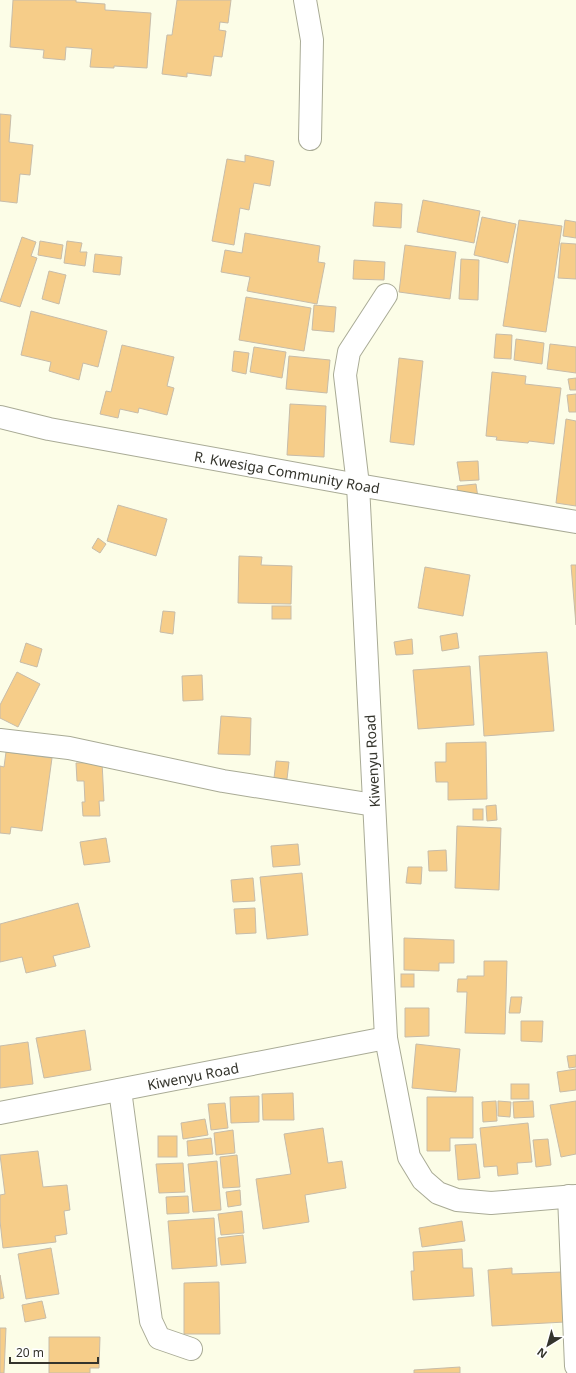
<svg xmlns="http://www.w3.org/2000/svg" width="576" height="1373" font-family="'Noto Sans',sans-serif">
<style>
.building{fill:#f6cd89;stroke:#c7bca9}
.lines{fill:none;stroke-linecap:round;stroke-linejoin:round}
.minor-casing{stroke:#a9ab96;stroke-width:24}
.minor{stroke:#fff;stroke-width:22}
.labels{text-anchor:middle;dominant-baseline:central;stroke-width:4;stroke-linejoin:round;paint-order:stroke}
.street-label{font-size:14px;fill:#34342c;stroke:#fff}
</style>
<rect width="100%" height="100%" fill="#fcfde7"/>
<!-- building -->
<g class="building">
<polygon points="13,0 76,0 76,2 105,4 105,10 151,13 147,68 114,66 114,68 90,67 92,49 66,47 65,60 43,58 44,50 10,47"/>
<polygon points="177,0 231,0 228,23 220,22 219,30 226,31 222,57 214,56 211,76 187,73 187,77 162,74 167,35 172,35"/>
<polygon points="0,114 11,115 9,142 33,145 30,175 20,174 17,203 0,201"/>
<polygon points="245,155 274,161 270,186 254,183 249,210 240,208 234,245 212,241 227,159 245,162"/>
<polygon points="423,200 480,211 474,243 417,232"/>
<polygon points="375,202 402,204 401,228 373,226"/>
<polygon points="482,217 516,224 508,263 474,255"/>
<polygon points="519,220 562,226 546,332 503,326"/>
<polygon points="565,220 576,222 576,238 563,236"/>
<polygon points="245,233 320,246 318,262 325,263 317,304 247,291 250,277 221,272 225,250 242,253"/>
<polygon points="22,237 36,242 31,256 37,258 20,307 0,301"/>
<polygon points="40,241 63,245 61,259 38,255"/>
<polygon points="67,241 82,243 80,252 87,252 85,266 64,263"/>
<polygon points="561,243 576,244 576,279 558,278"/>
<polygon points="405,245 456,252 450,299 399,292"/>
<polygon points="95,254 122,257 120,275 93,272"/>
<polygon points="461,259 479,260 478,300 459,299"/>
<polygon points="354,260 385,262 384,280 353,279"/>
<polygon points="49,271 66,275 59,304 42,299"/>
<polygon points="246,297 311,308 304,351 239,340"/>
<polygon points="314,305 336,307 334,332 312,330"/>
<polygon points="31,311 107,331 98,367 83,363 79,380 49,371 51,362 21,355"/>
<polygon points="496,334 512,335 511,359 494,358"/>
<polygon points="516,339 544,343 542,364 514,360"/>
<polygon points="550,344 576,347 576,373 547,369"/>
<polygon points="122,345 174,357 167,386 174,388 167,415 139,408 138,413 120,409 118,418 100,414 106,391 111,392"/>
<polygon points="254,347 286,352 282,378 250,372"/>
<polygon points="234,351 249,353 246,374 232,371"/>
<polygon points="289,356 330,360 327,393 286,389"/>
<polygon points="399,358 423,361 414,445 390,442"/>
<polygon points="492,372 526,376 525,384 561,388 554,444 529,441 528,443 496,440 497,437 486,436"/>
<polygon points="576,378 576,390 570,390 568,379"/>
<polygon points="576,394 576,412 569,412 567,395"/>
<polygon points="290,404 326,406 324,457 287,455"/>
<polygon points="566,419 576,421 576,506 556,503"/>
<polygon points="478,461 479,480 460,481 457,462"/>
<polygon points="476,484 478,498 459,500 457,486"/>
<polygon points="118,505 167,519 156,556 107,541"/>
<polygon points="98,538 106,544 100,553 92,548"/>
<polygon points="239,556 262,557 261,565 292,566 291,604 238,603"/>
<polygon points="571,565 576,565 576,625"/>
<polygon points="425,567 470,575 463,616 418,608"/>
<rect x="272" y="606" width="19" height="13"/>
<polygon points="163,611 175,612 173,634 160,632"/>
<polygon points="457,633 459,648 442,651 440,636"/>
<polygon points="412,639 413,654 396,655 394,642"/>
<polygon points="26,643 42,649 37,667 20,662"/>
<polygon points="547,652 554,731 484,736 479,656"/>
<polygon points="470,666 474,725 418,729 413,670"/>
<polygon points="17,672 40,684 18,727 0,718 0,705"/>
<polygon points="202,675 203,700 183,701 182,676"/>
<polygon points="221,716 251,718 250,755 218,754"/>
<polygon points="486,742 487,799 448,800 448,782 436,782 435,762 446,762 446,743"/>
<polygon points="6,752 52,758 42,831 11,827 10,834 0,833 0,766 4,767"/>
<polygon points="276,761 289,762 287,779 274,778"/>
<polygon points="102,762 104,801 99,801 100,816 83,816 82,802 85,802 84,781 77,781 76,763"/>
<polygon points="496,805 497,820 487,821 486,806"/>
<rect x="473" y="809" width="10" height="11"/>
<polygon points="457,826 501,828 499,890 455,888"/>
<polygon points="106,838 110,862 84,865 80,842"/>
<polygon points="298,844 300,865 273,867 271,846"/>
<polygon points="446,850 447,871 429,871 428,851"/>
<polygon points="408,867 422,867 421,884 406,883"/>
<polygon points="302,873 308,935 267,939 260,877"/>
<polygon points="253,878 255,901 233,902 231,880"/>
<polygon points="78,903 90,947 53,956 56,966 26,973 22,957 0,962 0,924"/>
<polygon points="255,908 256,933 236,934 234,909"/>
<polygon points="404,938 454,940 454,963 439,963 439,971 404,970"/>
<polygon points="484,961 507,961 505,1034 465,1033 467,992 457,992 458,979 467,979 467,976 484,976"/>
<rect x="401" y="974" width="13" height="13"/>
<polygon points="511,997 522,997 520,1013 509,1013"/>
<polygon points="405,1008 429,1008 429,1036 405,1037"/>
<polygon points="521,1021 543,1021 542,1042 521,1041"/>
<polygon points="85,1030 91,1070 44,1078 36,1038"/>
<polygon points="28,1042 33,1084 0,1088 0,1046"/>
<polygon points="416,1044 460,1049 456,1092 412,1088"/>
<polygon points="576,1055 576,1067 569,1068 567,1056"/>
<polygon points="576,1069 576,1090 560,1092 557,1072"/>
<rect x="511" y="1084" width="18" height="15"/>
<polygon points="293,1093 294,1120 263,1120 262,1094"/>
<polygon points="259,1096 259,1122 231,1123 230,1097"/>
<polygon points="427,1097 473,1097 473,1138 450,1138 450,1151 427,1151"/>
<polygon points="496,1101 497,1121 483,1122 482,1102"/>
<polygon points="498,1101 511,1102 510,1117 498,1116"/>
<polygon points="533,1101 534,1117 514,1118 513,1102"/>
<polygon points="576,1101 576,1154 561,1157 550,1105"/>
<polygon points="225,1103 228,1128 211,1130 208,1104"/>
<polygon points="205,1119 208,1135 183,1139 181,1123"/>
<polygon points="528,1123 532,1162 517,1163 518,1174 498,1176 497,1166 484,1167 480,1128"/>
<polygon points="323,1128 328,1163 342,1161 346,1188 305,1195 309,1222 263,1229 256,1179 291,1174 284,1134"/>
<polygon points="233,1130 235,1153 216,1155 214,1133"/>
<rect x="158" y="1136" width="19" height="21"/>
<polygon points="211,1138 213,1154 188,1156 187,1141"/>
<polygon points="548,1139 551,1165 536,1167 533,1140"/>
<polygon points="476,1144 480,1178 458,1180 455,1145"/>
<polygon points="38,1151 43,1187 67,1185 70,1210 64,1211 67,1234 55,1236 56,1242 3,1248 0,1221 0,1195 5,1194 0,1155"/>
<polygon points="237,1155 240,1187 223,1188 220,1157"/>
<polygon points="217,1161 221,1210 193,1212 188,1164"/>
<polygon points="183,1163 185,1192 159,1193 156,1164"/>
<polygon points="240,1190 241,1205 228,1207 226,1192"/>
<polygon points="188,1196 189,1213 167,1214 166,1197"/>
<polygon points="242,1211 244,1233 221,1235 218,1214"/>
<polygon points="214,1218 217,1266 172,1269 168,1221"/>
<polygon points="462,1221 465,1241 422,1247 419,1228"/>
<polygon points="243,1235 246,1263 221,1265 218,1238"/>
<polygon points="51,1248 59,1294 26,1299 18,1254"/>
<polygon points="462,1249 463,1268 472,1268 474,1296 413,1300 411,1271 414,1271 413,1252"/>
<polygon points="512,1268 512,1274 562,1272 565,1322 492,1326 488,1270"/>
<polygon points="0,1275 4,1298 0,1299"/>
<polygon points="219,1282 220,1334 184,1334 184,1283"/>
<polygon points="42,1301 46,1318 25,1322 22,1305"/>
<polygon points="0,1328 6,1328 4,1373 0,1373"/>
<polygon points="49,1337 100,1337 99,1368 90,1368 90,1373 49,1373"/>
<polygon points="460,1367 460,1373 414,1373 414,1370"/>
</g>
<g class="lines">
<defs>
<g id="minor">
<polyline points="305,0 312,40 310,139"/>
<polyline points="386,295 349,352 345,375 358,485 386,1038 409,1157 423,1180 438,1193 457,1200 491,1203 576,1196"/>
<polyline points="0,417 49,429 358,485 576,522"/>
<polyline points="0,740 69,748 223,781 374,805"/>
<polyline points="120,1090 151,1321 159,1338 191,1349"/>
<polyline points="0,1113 386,1038"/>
<polyline points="569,1196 576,1366"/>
</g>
</defs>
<!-- minor casing -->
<use href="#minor" class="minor-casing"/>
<!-- minor -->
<use href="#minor" class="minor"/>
</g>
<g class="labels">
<!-- street labels -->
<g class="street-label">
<text transform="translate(287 472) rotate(10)">R. Kwesiga Community Road</text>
<text transform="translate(372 761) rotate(-93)">Kiwenyu Road</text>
<text transform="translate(193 1076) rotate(-11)">Kiwenyu Road</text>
</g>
</g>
<!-- north arrow -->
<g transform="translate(548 1345) rotate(217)" stroke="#ffffff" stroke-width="3" paint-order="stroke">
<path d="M0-3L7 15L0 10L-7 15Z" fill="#34342c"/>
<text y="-6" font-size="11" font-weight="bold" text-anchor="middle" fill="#34342c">N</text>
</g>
<!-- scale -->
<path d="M10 1357v6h88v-6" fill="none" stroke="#34342c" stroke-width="2"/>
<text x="16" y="1357" font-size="12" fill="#34342c" stroke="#ffffff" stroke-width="3" paint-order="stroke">20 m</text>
</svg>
